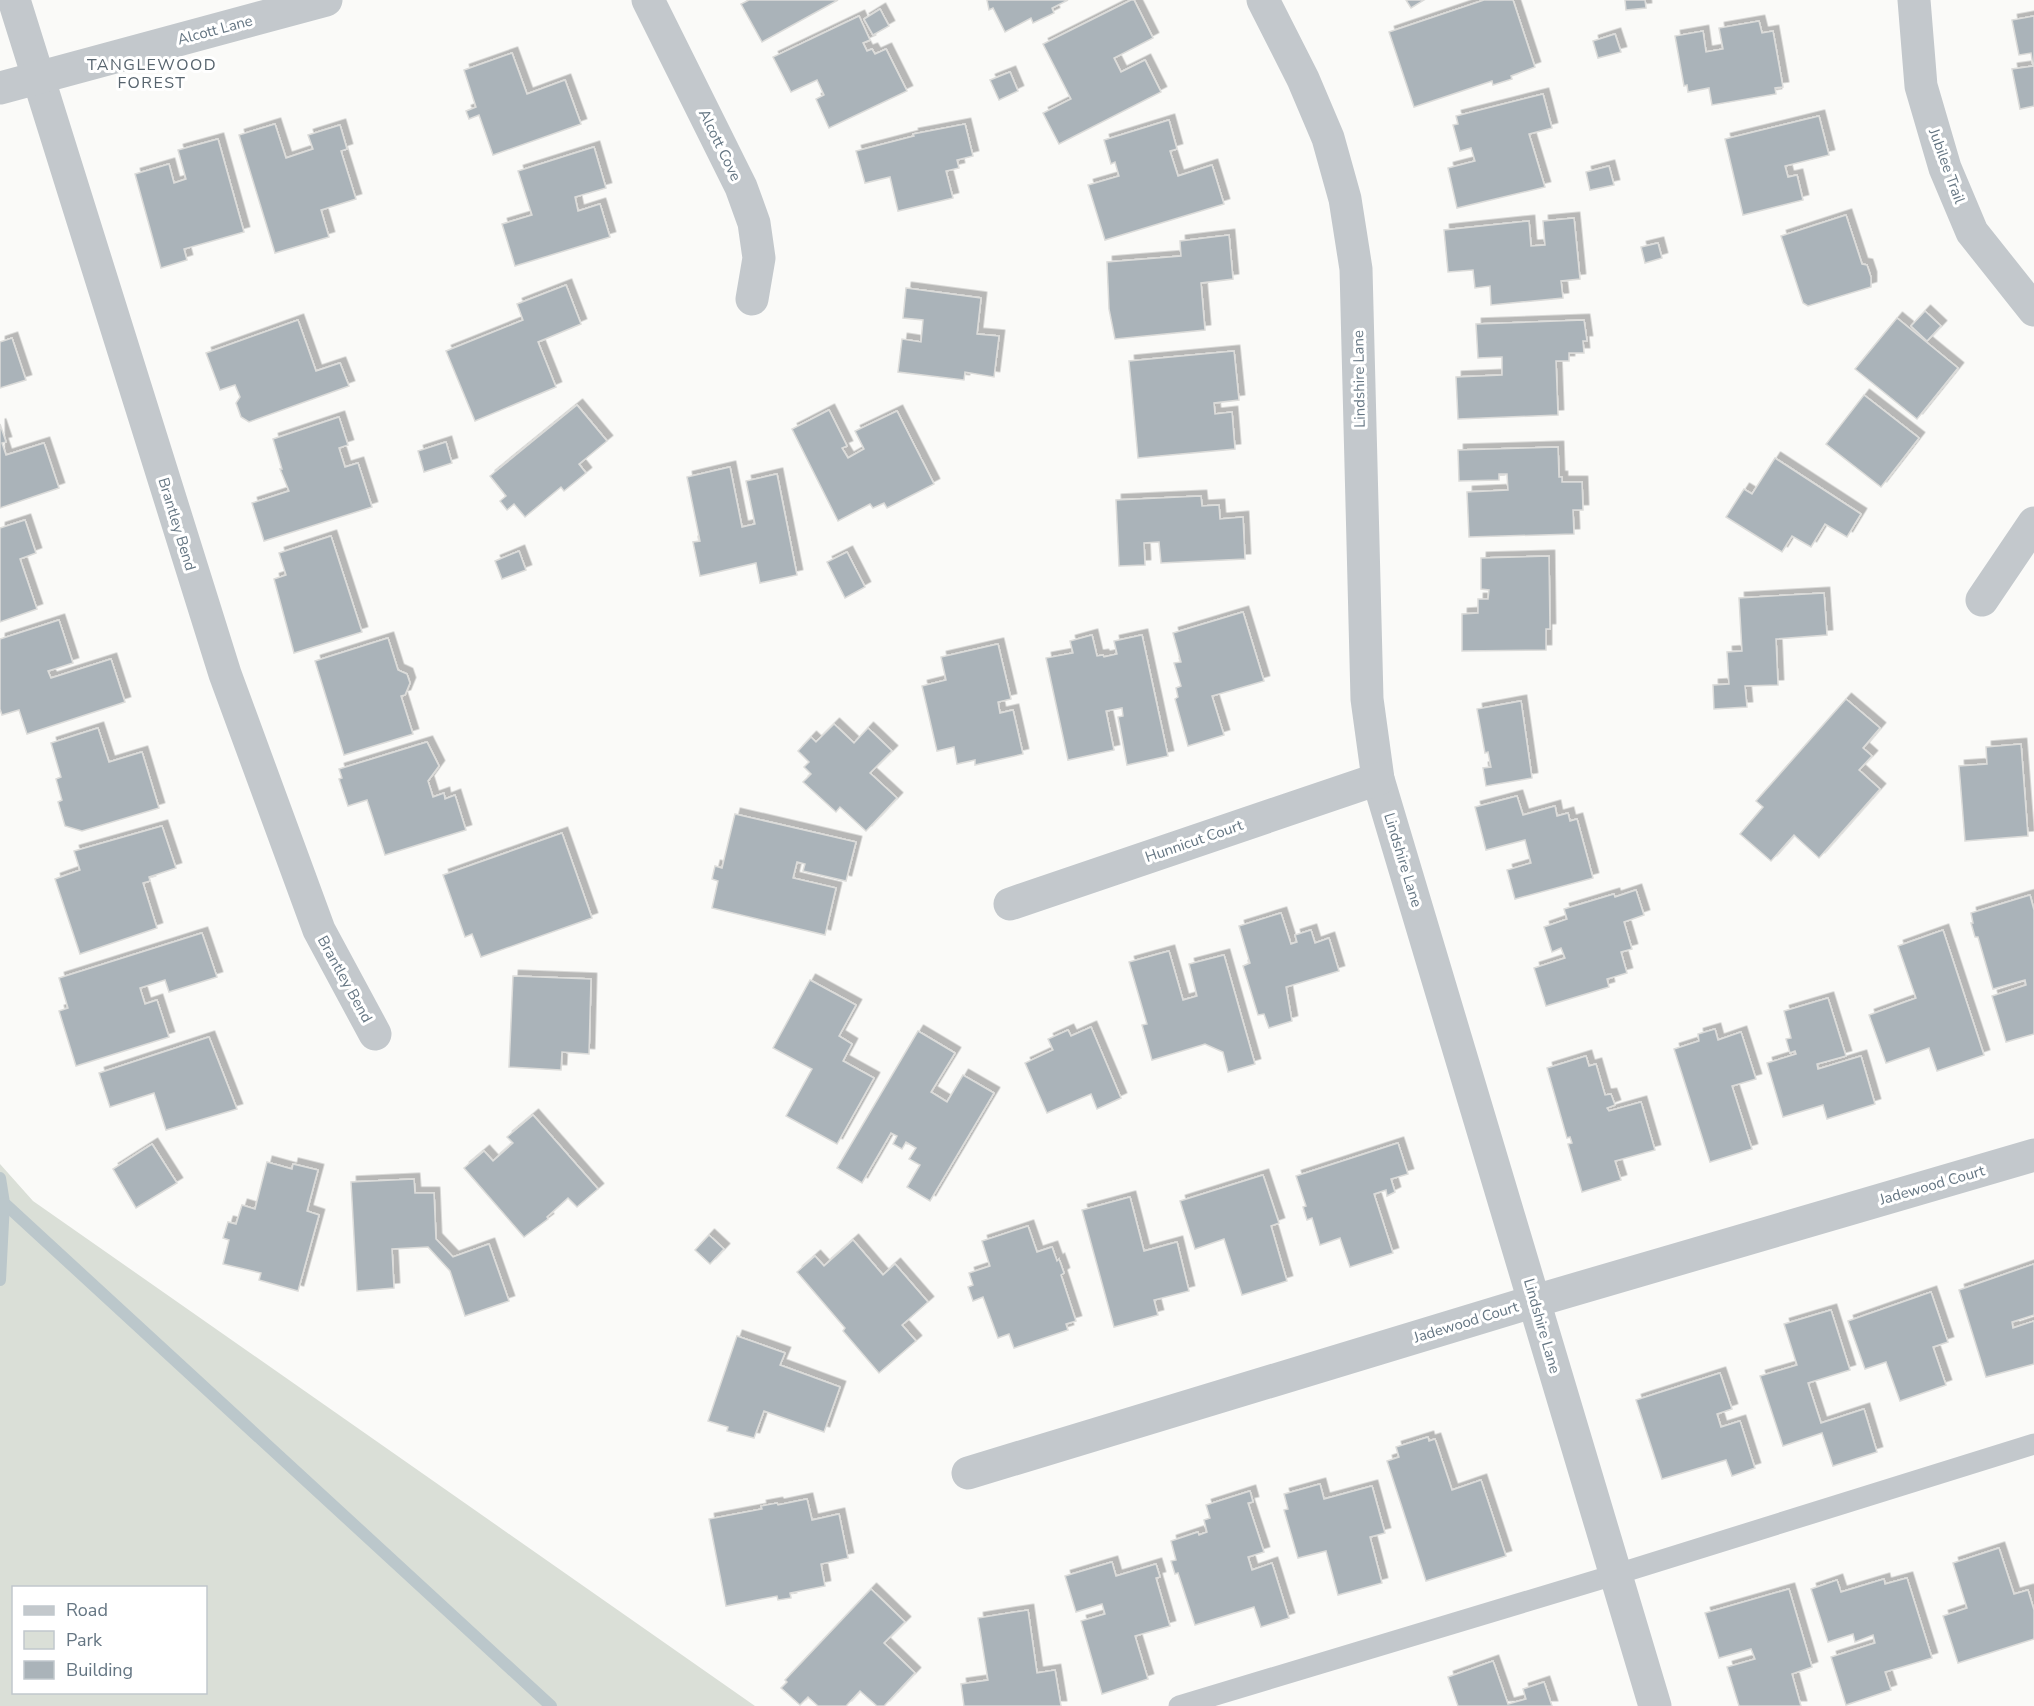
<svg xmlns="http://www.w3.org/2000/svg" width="2034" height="1706" font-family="'Nunito Sans',sans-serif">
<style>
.green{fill:#dadfd7;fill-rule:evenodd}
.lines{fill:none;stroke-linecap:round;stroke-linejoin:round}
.stream{stroke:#bbc7cb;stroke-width:12}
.building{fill:#aab3b9;stroke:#dcdcda;stroke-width:1.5;filter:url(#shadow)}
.service{stroke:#c3c8cc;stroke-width:21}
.minor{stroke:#c3c8cc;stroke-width:33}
.labels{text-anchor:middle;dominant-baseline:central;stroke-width:6;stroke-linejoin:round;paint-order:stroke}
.street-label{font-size:15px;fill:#657683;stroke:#fff}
.neighbourhood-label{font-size:16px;letter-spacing:1.5px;fill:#57646e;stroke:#fff}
</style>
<defs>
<filter id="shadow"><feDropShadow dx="5.5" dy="-5.5" stdDeviation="0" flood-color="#0004"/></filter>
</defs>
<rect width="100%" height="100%" fill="#fafaf8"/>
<!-- green -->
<path class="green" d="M0,1164l33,37 722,505h-755zM14,1588h192v104h-192z"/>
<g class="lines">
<!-- stream -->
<g class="stream">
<polyline points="0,1178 4,1203 551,1706"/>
<polyline points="0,1280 4,1203"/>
</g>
</g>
<!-- building -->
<g class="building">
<polygon points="749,0 838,0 762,42 741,4"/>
<polygon points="987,0 1068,0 1052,8 1054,13 1033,23 1031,18 1005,32 993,8 989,10"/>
<polygon points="1131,0 1134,0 1153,38 1114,58 1121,72 1145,60 1161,92 1059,144 1043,113 1071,99 1043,44"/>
<polygon points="1406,0 1424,0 1411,8"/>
<polygon points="1484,0 1513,0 1535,67 1511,76 1512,79 1493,85 1492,81 1414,107 1389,32"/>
<polygon points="1625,0 1645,0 1646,8 1626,10"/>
<polygon points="880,9 889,26 873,35 864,19"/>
<polygon points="859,16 870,40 863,43 867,51 872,49 875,54 886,49 907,91 829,128 816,99 824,95 817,80 791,92 773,57"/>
<polygon points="2034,16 2034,106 2020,109 2012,69 2033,66 2031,53 2019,55 2012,20"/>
<polygon points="1759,21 1762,33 1773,31 1783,87 1775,88 1776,94 1712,105 1709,88 1688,92 1687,85 1684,86 1675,36 1703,31 1706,52 1723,49 1719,28"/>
<polygon points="1615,34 1621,52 1598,58 1593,41"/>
<polygon points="512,53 527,94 565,80 581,124 493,155 479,115 469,119 466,111 476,107 464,70"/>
<polygon points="1010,72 1018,91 999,100 990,80"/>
<polygon points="1543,94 1552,128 1529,134 1545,187 1457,208 1448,168 1475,161 1471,148 1460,151 1453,125 1458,124 1456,116"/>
<polygon points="1819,116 1829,155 1785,166 1788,177 1797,175 1803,200 1743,215 1725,139"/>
<polygon points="1169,120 1177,149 1170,151 1178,176 1212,165 1224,204 1105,240 1088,185 1119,176 1115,162 1111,164 1104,140"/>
<polygon points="275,124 286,158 313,149 308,135 340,125 347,149 341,151 356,199 321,210 329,237 275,253 239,135"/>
<polygon points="965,124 973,156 957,160 959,168 946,171 953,198 898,211 890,177 865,183 856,151 914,136 913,134"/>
<polygon points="218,139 244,232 184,249 187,260 161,268 135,174 169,164 174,183 186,179 178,150"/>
<polygon points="594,147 606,188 575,197 578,211 600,204 610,237 515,266 502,224 532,215 518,171"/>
<polygon points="1609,166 1614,185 1590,190 1586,172"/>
<polygon points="1846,215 1862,264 1867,265 1871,277 1871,287 1808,306 1803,303 1781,236"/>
<polygon points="1574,218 1580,279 1561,281 1563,298 1491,305 1490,286 1475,288 1473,270 1448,272 1444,230 1529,221 1531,246 1545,245 1543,221"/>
<polygon points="1229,235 1233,279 1201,283 1205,330 1115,339 1109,309 1107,262 1181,256 1180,241"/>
<polygon points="1658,243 1662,258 1645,263 1641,247"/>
<polygon points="566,285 581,324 538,342 556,387 475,421 446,351 523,320 517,304"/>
<polygon points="906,288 981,298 977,334 999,336 994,377 965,372 964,380 898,372 902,339 921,342 923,320 903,318"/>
<polygon points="1925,311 1941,326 1927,341 1911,326"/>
<polygon points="1897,318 1958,368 1917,419 1855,369"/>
<polygon points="298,320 316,371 340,363 349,386 249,422 241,417 236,403 240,397 235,385 220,390 206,353"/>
<polygon points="1584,320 1587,341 1583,341 1584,353 1569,353 1569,361 1556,361 1558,415 1458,419 1456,377 1502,375 1502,357 1478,358 1476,324"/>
<polygon points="12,338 26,380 0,388 0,342"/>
<polygon points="1234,351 1239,400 1214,403 1215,414 1232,412 1235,449 1138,458 1129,361"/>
<polygon points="1864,395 1919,438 1881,487 1826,444"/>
<polygon points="577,405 607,441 579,464 586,473 564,491 561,487 525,517 514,504 507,510 500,501 506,496 490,476"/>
<polygon points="829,410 847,446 842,448 848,458 864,449 855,431 897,411 934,484 887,508 884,503 873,508 870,504 838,521 792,429"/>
<polygon points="339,417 348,445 339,448 345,467 358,463 372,507 264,541 252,503 289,491 280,469 282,469 273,439"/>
<polygon points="0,424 6,442 2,443 6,455 44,443 59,488 0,508"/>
<polygon points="446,442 452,463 424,472 418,451"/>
<polygon points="1558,447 1559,477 1562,477 1562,482 1582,482 1583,510 1573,510 1574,534 1469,537 1467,492 1508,490 1507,474 1499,474 1499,480 1459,481 1458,450"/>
<polygon points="1775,458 1861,514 1847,537 1825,524 1811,547 1792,536 1782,552 1726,517 1744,489 1752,494"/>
<polygon points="730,467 742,527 755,524 746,481 777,474 797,575 760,583 756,563 700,576 693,542 700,541 687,477"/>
<polygon points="1201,496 1202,506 1219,505 1220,519 1243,517 1245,559 1161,563 1159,542 1144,543 1145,565 1119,566 1116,500"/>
<polygon points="25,520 36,553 20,559 37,609 0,622 0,528"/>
<polygon points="331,536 362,632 294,653 274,579 286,575 279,553"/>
<polygon points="519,551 526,570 502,579 495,561"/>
<polygon points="847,552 865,587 845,598 827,562"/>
<polygon points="1549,556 1550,629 1546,629 1546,650 1462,651 1462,614 1478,613 1478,599 1488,599 1489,590 1481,589 1481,558"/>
<polygon points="1824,593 1827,635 1776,639 1778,685 1745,686 1747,707 1714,709 1713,685 1729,684 1727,652 1742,651 1739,598"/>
<polygon points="1243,612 1264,681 1212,696 1224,735 1188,746 1175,699 1178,697 1176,688 1181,686 1174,663 1181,662 1173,633"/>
<polygon points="59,620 73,663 48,671 51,678 111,659 125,702 27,734 19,710 2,715 0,709 0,639"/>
<polygon points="1092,635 1097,656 1103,655 1104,657 1117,654 1114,641 1142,635 1168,756 1127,765 1118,717 1123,716 1122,708 1106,711 1114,750 1068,760 1046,658 1073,653 1070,641"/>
<polygon points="388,638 398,670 407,674 410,683 405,695 401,696 413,734 344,755 315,661"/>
<polygon points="998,644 1011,699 998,702 1000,713 1013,710 1023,754 975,765 975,760 957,764 954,747 937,751 922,686 946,680 941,657"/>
<polygon points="1846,699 1880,728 1863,748 1872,756 1859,770 1880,789 1819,858 1794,835 1771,861 1740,834 1763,807 1756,801"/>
<polygon points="1521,701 1532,778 1486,786 1483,768 1491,767 1488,752 1485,753 1477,709"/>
<polygon points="834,724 854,743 868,728 892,751 870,773 897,798 866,831 840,807 836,812 803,782 811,774 804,767 809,762 798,751 811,737 816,742"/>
<polygon points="98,728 109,762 142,752 159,808 82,831 65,826 58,802 62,800 56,779 61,777 51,743"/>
<polygon points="427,742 439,766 428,781 433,797 444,793 445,799 455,795 466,830 385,855 367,800 348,806 339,779 342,778 339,769"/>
<polygon points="2021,744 2028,836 1965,841 1959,766 1987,764 1986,747"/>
<polygon points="1517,796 1523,815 1555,806 1557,816 1568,813 1570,821 1577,819 1593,878 1515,899 1507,870 1531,863 1525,840 1486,850 1475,807"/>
<polygon points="735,814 856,842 846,881 803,871 805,864 797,862 793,878 836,888 825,935 712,908 718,881 712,879 715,866 722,868"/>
<polygon points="162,826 176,868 149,877 150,881 143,883 157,928 80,954 55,879 80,870 74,851"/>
<polygon points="562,833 592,918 481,957 472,934 465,937 443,875"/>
<polygon points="1636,890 1644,915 1624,922 1632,949 1621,952 1627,973 1607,979 1609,987 1546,1006 1534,968 1565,958 1561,948 1552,952 1544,927 1567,919 1564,909 1614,894 1615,897"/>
<polygon points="2030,895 2034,910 2034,1034 2006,1042 1992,996 2026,985 2025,980 1993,989 1978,937 1975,937 1971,923 1973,923 1971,913"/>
<polygon points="1281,913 1291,944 1297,942 1295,935 1311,930 1315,943 1329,938 1339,971 1286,987 1292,1021 1269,1028 1264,1014 1258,1015 1243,966 1250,963 1239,926"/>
<polygon points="1943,930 1984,1055 1937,1071 1929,1048 1886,1063 1869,1015 1916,998 1898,946"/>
<polygon points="202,933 217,977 169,992 165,980 140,988 145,1004 157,1000 169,1037 76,1066 59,1011 68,1008 59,978"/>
<polygon points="1169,951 1183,1000 1197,996 1189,964 1224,955 1255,1064 1228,1072 1223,1052 1205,1044 1152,1060 1142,1025 1147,1024 1129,962"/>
<polygon points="513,976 591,979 589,1054 562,1052 561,1070 509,1067"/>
<polygon points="810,980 856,1005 839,1036 852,1044 843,1061 874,1078 837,1144 786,1116 812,1069 773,1048"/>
<polygon points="1828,998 1846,1056 1817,1064 1818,1069 1861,1056 1875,1104 1827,1119 1823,1105 1783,1117 1767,1063 1796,1054 1795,1051 1790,1053 1786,1039 1791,1038 1784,1011"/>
<polygon points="1091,1027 1121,1098 1097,1109 1091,1094 1047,1113 1025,1063 1053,1050 1048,1039 1068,1030 1071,1036"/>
<polygon points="1715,1029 1718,1040 1741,1032 1756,1079 1732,1086 1752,1149 1710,1162 1674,1049 1699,1041 1698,1034"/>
<polygon points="918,1031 955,1053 931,1092 947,1102 963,1075 994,1093 930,1201 907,1187 920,1165 909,1159 916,1148 906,1142 902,1149 893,1144 897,1136 891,1133 862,1183 837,1168"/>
<polygon points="209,1037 237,1109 166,1130 154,1093 110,1107 99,1073"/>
<polygon points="1586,1056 1589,1066 1596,1064 1605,1095 1611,1094 1615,1105 1607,1108 1609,1111 1641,1102 1655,1150 1615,1161 1621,1180 1582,1192 1568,1144 1572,1143 1570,1137 1567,1138 1547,1068"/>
<polygon points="533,1115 598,1189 577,1207 568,1198 547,1217 548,1219 524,1237 464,1168 484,1151 493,1161 513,1143 507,1137"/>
<polygon points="1398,1143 1408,1174 1391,1179 1395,1192 1387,1196 1386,1190 1374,1194 1393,1253 1350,1267 1340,1238 1320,1245 1312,1218 1307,1220 1303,1207 1306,1206 1296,1176"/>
<polygon points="152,1144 177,1183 136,1208 113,1169"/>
<polygon points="267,1162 292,1169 293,1164 318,1170 307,1211 319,1215 298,1291 259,1280 261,1273 223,1264 229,1240 223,1238 228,1222 236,1224 242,1205 255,1209"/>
<polygon points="1263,1175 1279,1223 1271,1226 1287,1281 1242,1295 1224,1239 1195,1249 1180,1201"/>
<polygon points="414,1179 415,1193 434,1193 436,1239 453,1257 489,1244 509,1301 465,1316 450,1271 428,1247 392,1249 394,1288 357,1291 351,1182"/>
<polygon points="1130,1197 1144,1251 1177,1242 1189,1291 1154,1300 1158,1315 1114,1327 1082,1210"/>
<polygon points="1028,1226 1037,1252 1052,1247 1057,1261 1059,1259 1064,1273 1061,1275 1076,1321 1066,1324 1068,1330 1014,1348 1009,1334 998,1338 983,1297 973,1301 968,1287 973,1285 969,1273 990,1266 982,1241"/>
<polygon points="709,1235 724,1249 710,1264 695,1250"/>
<polygon points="853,1240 883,1275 895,1264 928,1302 902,1325 916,1341 879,1373 843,1331 845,1328 797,1272 815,1256 824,1266"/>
<polygon points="2034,1264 2034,1315 2012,1322 2013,1328 2034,1321 2034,1364 1986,1377 1959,1290"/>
<polygon points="1931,1292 1948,1342 1933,1347 1946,1385 1900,1401 1886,1362 1865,1369 1848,1321"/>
<polygon points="1831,1310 1850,1370 1808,1383 1821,1423 1864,1409 1877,1452 1833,1466 1822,1433 1783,1446 1760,1376 1797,1365 1784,1324"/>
<polygon points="737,1336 785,1353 780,1365 840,1387 824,1432 764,1411 754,1438 727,1431 728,1427 708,1421"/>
<polygon points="1720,1373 1732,1409 1717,1414 1721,1427 1740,1421 1755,1468 1732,1476 1726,1460 1662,1479 1636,1400"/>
<polygon points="1428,1437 1429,1441 1435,1439 1452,1490 1481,1480 1506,1556 1426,1581 1387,1461 1399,1457 1396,1447"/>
<polygon points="1320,1484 1324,1499 1372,1486 1385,1533 1370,1537 1382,1583 1338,1595 1326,1551 1298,1558 1284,1510 1288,1509 1284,1494"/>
<polygon points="1250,1491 1253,1502 1248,1503 1264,1552 1248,1557 1252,1570 1272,1563 1289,1618 1261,1627 1254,1607 1195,1625 1178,1573 1175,1574 1171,1561 1176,1560 1171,1541 1198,1532 1199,1535 1207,1532 1204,1520 1210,1518 1206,1505"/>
<polygon points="807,1499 812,1520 839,1514 848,1558 821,1564 825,1586 790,1593 791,1598 778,1600 777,1596 726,1606 709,1519 762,1509 761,1506 777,1503 778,1505"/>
<polygon points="1999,1548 2014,1594 2028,1590 2034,1610 2034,1639 1958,1663 1943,1616 1967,1608 1953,1563"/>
<polygon points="1112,1562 1116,1576 1156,1564 1160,1577 1156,1578 1170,1626 1135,1636 1148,1679 1102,1694 1081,1621 1105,1614 1102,1604 1076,1612 1065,1576"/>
<polygon points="1907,1578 1932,1658 1885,1672 1891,1690 1846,1705 1831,1657 1875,1643 1873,1635 1855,1642 1853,1634 1828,1642 1811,1589 1837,1580 1841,1592 1884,1579 1885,1584"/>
<polygon points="871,1589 905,1622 884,1643 915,1673 884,1706 877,1706 860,1691 846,1706 818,1706 808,1697 800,1705 781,1688 787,1682 785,1680"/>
<polygon points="1789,1589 1812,1667 1792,1674 1801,1706 1739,1706 1727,1667 1755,1659 1751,1649 1719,1658 1705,1613"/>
<polygon points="1028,1610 1037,1673 1055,1670 1061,1706 964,1706 961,1684 988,1680 978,1618"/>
<polygon points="1493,1661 1508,1704 1526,1699 1523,1689 1544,1682 1552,1706 1458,1706 1448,1677"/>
</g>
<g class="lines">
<!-- service -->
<polyline class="service" points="1179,1706 1614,1575 2034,1444"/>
<!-- minor -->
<g class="minor">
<polyline points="14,0 225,674 319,930 375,1034"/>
<polyline points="648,0 741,187 754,223 759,258 752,299"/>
<polyline points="1263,0 1303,79 1328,138 1345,199 1356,269 1367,699 1378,779 1655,1706"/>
<polyline points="1914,0 1921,86 1945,168 1972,232 2034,310"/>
<polyline points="0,88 326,0"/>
<polyline points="1982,600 2034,523"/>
<polyline points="1010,904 1378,779"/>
<polyline points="968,1473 1535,1301 2034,1155"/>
</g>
</g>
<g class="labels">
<!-- street labels -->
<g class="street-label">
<text transform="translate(215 30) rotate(-15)">Alcott Lane</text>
<text transform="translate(720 145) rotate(64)">Alcott Cove</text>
<text transform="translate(1947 166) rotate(70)">Jubilee Trail</text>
<text transform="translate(1359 379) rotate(-91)">Lindshire Lane</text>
<text transform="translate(177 524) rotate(73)">Brantley Bend</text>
<text transform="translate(1194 841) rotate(-19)">Hunnicut Court</text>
<text transform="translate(1403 860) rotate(73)">Lindshire Lane</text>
<text transform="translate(345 979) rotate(61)">Brantley Bend</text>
<text transform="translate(1932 1185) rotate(-16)">Jadewood Court</text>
<text transform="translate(1466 1322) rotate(-17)">Jadewood Court</text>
<text transform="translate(1542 1326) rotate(74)">Lindshire Lane</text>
</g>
<!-- neighbourhood labels -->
<g class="neighbourhood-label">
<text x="152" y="65">TANGLEWOOD<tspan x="152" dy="18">FOREST</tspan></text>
</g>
</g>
<!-- legend -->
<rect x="12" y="1586" width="195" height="108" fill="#ffffff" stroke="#c1c8cd" stroke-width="1.5"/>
<rect x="24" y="1606" width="30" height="9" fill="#c3c8cc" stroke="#c1c8cd" stroke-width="1.5"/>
<text x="66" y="1616" font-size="18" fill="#657683">Road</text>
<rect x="24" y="1631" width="30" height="18" fill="#dadfd7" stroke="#c1c8cd" stroke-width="1.5"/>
<text x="66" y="1646" font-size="18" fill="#657683">Park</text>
<rect x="24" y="1661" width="30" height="18" fill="#aab3b9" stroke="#c1c8cd" stroke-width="1.5"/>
<text x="66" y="1676" font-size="18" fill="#657683">Building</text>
</svg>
